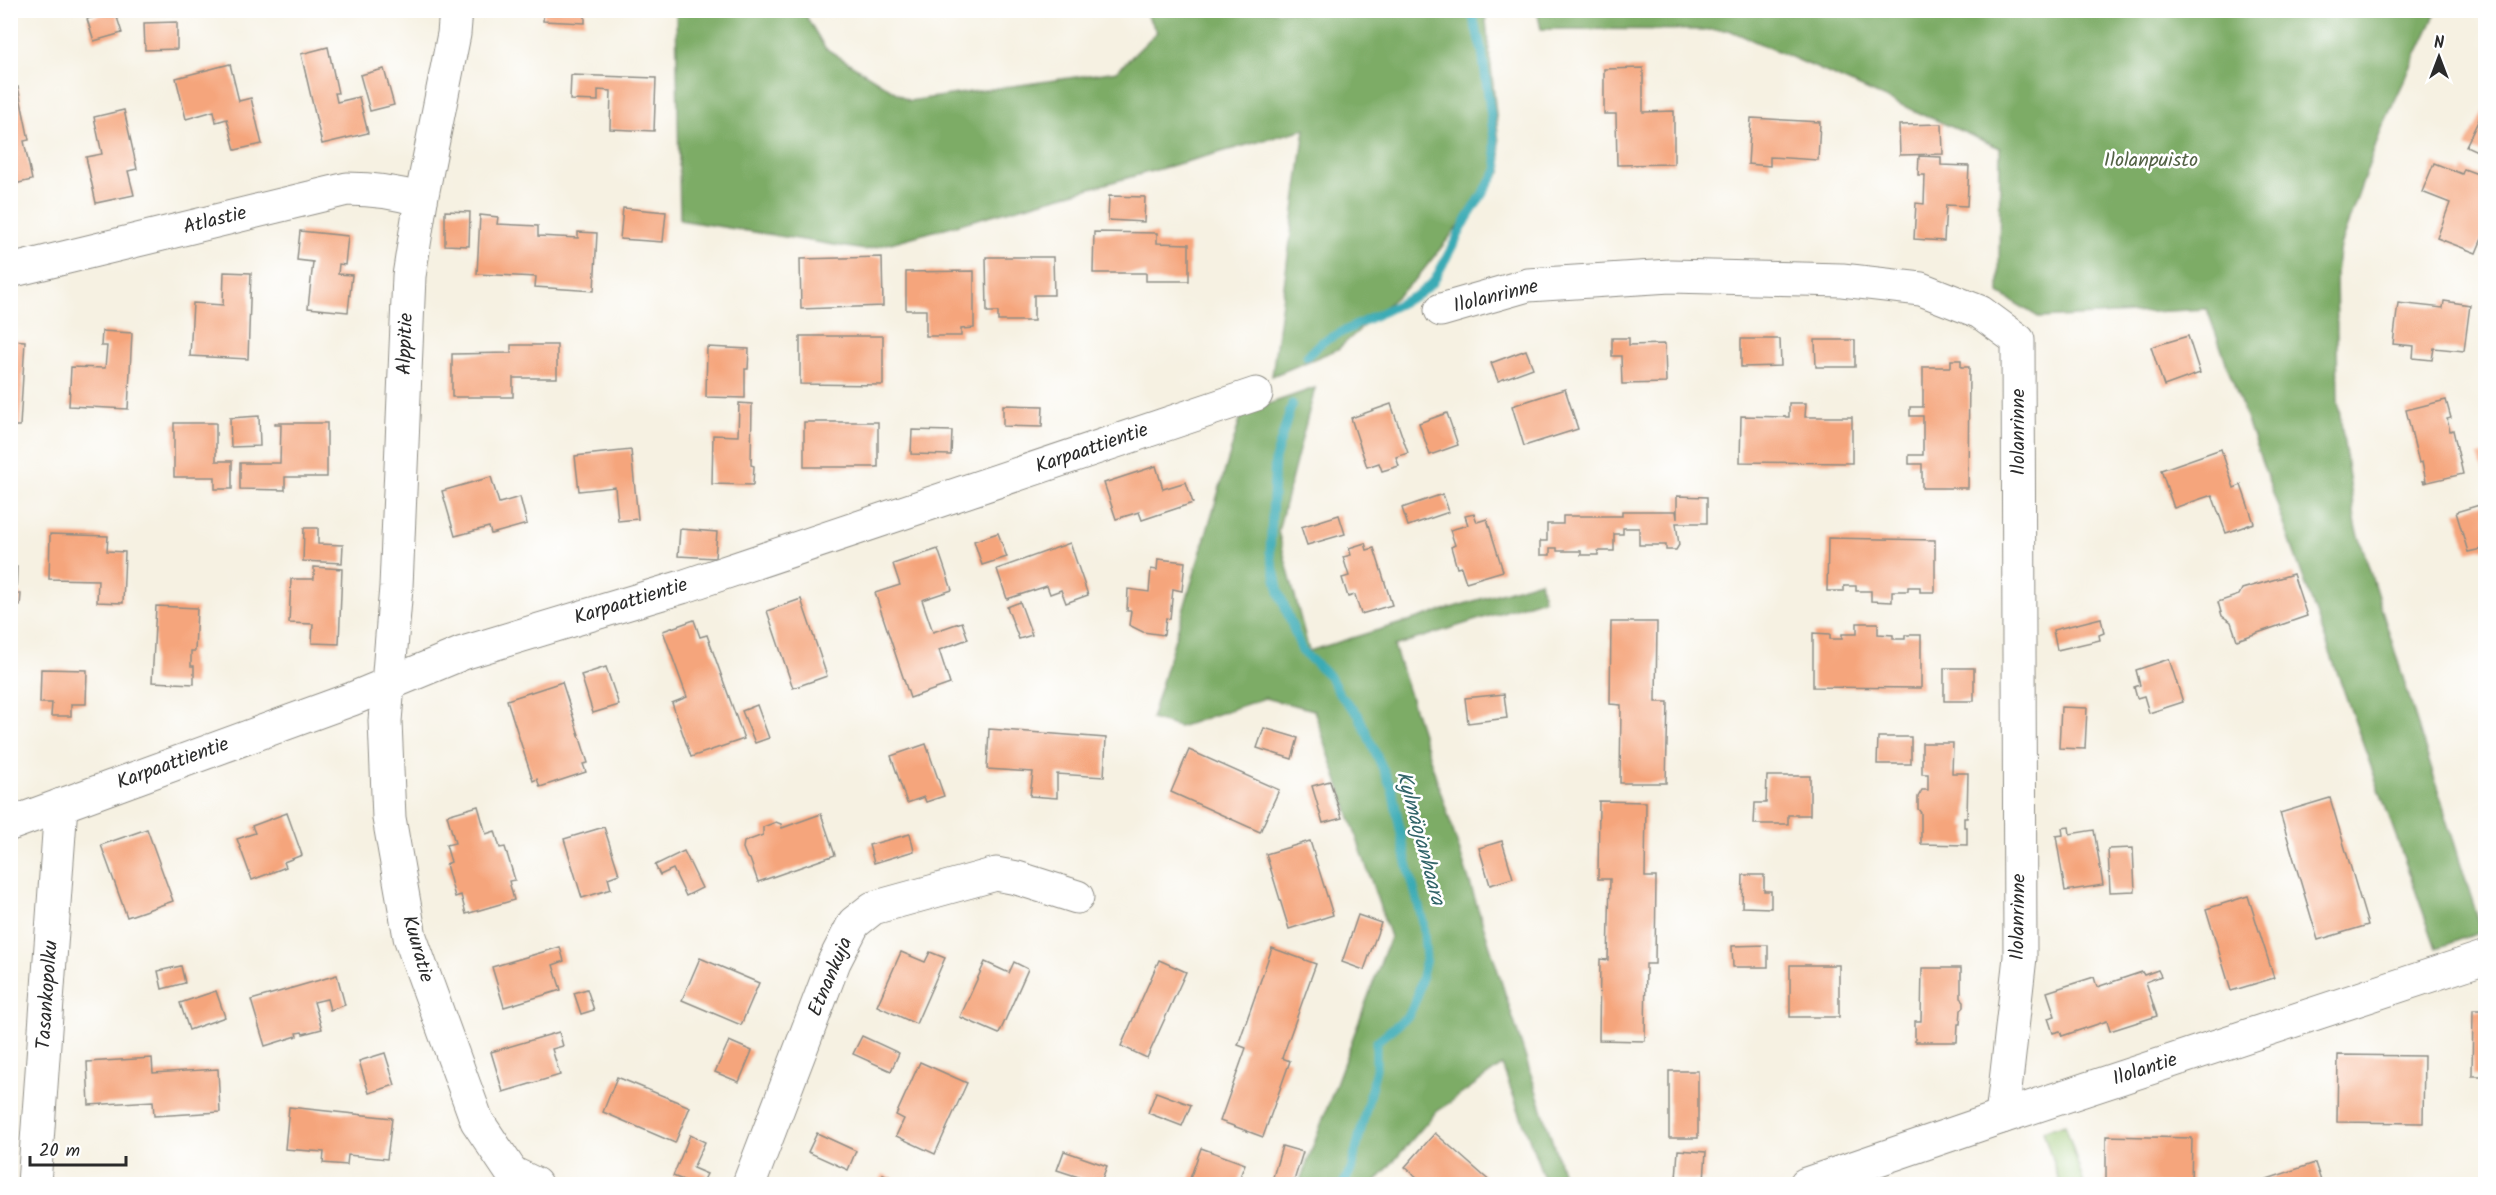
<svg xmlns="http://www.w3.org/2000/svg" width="2496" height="1195" font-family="Kalam,sans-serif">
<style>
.green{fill:#9cc774;stroke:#647950;stroke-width:1.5}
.forest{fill:#7dac66;stroke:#546c48;stroke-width:1.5}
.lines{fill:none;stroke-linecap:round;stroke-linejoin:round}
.stream{stroke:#3aabb5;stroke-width:9}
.building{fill:#f5a57b}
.minor-casing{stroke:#908e86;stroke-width:35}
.minor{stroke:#fff;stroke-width:33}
.labels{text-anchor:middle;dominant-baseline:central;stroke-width:5;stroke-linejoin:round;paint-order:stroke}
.park-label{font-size:20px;fill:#536245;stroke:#fff}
.street-label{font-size:20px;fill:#2b2b2b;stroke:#fff}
.water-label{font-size:21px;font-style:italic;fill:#326569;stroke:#fff}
</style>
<rect width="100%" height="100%" fill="#fff"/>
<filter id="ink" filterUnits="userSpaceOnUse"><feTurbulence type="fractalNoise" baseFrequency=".0167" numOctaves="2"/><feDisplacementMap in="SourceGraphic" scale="12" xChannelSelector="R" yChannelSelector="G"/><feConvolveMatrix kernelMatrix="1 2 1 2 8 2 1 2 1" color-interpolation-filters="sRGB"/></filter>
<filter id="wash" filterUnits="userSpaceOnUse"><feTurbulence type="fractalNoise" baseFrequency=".008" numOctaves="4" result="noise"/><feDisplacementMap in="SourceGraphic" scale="24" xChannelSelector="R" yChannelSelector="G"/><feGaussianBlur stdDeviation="1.35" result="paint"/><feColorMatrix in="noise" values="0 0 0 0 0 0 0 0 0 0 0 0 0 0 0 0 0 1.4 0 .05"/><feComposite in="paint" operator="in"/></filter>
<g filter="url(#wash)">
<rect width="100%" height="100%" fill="#f6f1e2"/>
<!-- green -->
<polygon class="green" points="2065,1124 2084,1184 2060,1184 2043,1131"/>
<!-- forest -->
<g class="forest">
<polygon points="676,11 803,11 825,48 909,101 1117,71 1157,32 1144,11 1485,11 1502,171 1417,278 1338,349 1272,376 1305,129 865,250 680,220"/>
<polygon points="1537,11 2437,11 2382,128 2340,246 2336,273 2338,401 2356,526 2482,932 2436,948 2207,309 2040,318 1999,293 2000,148 1729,30 1541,29"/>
<polygon points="1315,388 1278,531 1309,651 1540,581 1544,599 1394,646 1566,1184 1546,1184 1502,1065 1435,1113 1374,1184 1299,1184 1390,937 1314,710 1265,698 1179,727 1151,719 1242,413"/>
</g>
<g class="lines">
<!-- stream -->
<g class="stream">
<polyline points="1307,356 1322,342 1419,294 1434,281 1467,219 1498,169 1482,51 1471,10"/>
<polyline points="1292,404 1275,459 1270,552 1279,592 1302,651 1330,677 1340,695 1358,714 1392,789 1406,859 1423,922 1426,959 1417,997 1409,1015 1376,1042 1376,1069 1351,1170 1343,1184"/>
</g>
</g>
<g id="blocks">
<!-- building -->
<g class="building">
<polygon points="544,10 585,10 585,23 543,21"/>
<polygon points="115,11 122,33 94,41 87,19"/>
<polygon points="177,22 177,49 145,50 144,23"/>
<polygon points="328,47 338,93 335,93 337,102 359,97 368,133 322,144 301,54"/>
<polygon points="230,64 239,101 251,98 262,144 235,150 227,119 216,122 214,111 186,119 176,78"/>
<polygon points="1643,68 1643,112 1674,111 1674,164 1617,165 1616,114 1604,114 1604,69"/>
<polygon points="384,69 394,105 370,111 360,75"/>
<polygon points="571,75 656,78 654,131 610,129 611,91 598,90 598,101 570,100"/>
<polygon points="18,87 29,140 24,141 32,180 10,185 10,89"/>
<polygon points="2486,105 2486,155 2466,146"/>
<polygon points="124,110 137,169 128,171 134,195 96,203 86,157 102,154 94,117"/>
<polygon points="1751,118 1820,122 1818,160 1770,157 1770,166 1748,164"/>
<polygon points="1942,124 1943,154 1900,155 1899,125"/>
<polygon points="1919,156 1941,157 1941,165 1969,166 1967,206 1946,205 1944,241 1914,239 1916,203 1924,204 1925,175 1918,175"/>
<polygon points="2434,163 2462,174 2464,169 2486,177 2486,229 2476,253 2437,238 2450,203 2422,192"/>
<polygon points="1109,196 1145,197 1144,222 1108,220"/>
<polygon points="623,208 666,212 663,242 620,239"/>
<polygon points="445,211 470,212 469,246 445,245"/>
<polygon points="480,215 498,217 497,224 538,226 538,236 578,238 578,232 597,233 594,291 535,287 536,277 477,274"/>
<polygon points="300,231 348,236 345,265 339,264 338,274 352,275 348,312 308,308 313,262 297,260"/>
<polygon points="1094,232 1157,233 1157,243 1189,244 1189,281 1146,281 1146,273 1093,273"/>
<polygon points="882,257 883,306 801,309 800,259"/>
<polygon points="986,257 1053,257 1054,295 1034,295 1034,321 998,321 998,312 987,312"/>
<polygon points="974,271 974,328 961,329 961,336 926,336 926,310 906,310 906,272"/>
<polygon points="224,272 251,273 248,359 190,356 193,303 223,305"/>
<polygon points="2444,301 2470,305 2464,351 2434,348 2432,360 2413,358 2414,346 2393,344 2398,303 2443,308"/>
<polygon points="102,331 132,333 128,409 69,406 71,367 105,368 107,346 101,346"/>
<polygon points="800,336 883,336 883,385 800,384"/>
<polygon points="2188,336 2200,373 2164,386 2151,347"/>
<polygon points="1612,338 1629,338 1629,345 1665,344 1666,383 1622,384 1621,356 1612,356"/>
<polygon points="1741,339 1780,339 1781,366 1741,367"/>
<polygon points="10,340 25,341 20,426 10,426"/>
<polygon points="1815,340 1855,340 1855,367 1816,367"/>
<polygon points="511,345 557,345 557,378 513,378 513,397 452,397 452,354 511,353"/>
<polygon points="707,347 749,349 748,369 745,369 745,398 706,397"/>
<polygon points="1526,350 1533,368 1498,381 1491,363"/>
<polygon points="1951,360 1961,360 1961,367 1969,367 1968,488 1922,488 1922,464 1909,464 1909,455 1923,455 1923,416 1910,416 1910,407 1923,407 1923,367 1951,367"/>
<polygon points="1565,389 1578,429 1524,446 1512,406"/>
<polygon points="2446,400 2451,418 2447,419 2450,431 2453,430 2463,474 2424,483 2423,481 2426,481 2422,462 2419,463 2406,410"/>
<polygon points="739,403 752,404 751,465 754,466 753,485 712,484 713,435 738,436"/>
<polygon points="1789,403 1806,403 1805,417 1852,417 1852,463 1740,462 1741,416 1789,417"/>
<polygon points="1391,404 1408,453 1396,457 1399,466 1382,471 1379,463 1367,467 1351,418"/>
<polygon points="1003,405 1043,406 1042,427 1003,426"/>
<polygon points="1447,413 1458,445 1430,455 1419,423"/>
<polygon points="259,416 260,446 231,447 230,418"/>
<rect x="804" y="422" width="74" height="45"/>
<polygon points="174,423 216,423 216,461 232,461 232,489 215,489 215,477 174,477"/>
<polygon points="275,423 327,423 327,477 285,477 285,490 240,489 240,463 280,463 281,425 275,425"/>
<polygon points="912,430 952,431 951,455 911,454"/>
<polygon points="2221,449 2234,488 2241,485 2254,523 2226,533 2212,495 2174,508 2161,470"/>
<polygon points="631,450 638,519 618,521 615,487 579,491 575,456"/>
<polygon points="2486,454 2486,479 2485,479 2478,456"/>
<polygon points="1156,466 1163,489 1186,482 1193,503 1142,520 1139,512 1116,519 1104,483"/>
<polygon points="491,477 499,503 520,497 527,524 491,534 489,527 455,536 442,491"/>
<polygon points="1443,494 1449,512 1408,526 1402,508"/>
<polygon points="1677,496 1707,497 1707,523 1676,523 1679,545 1676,550 1666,550 1666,545 1639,545 1639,528 1623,528 1623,534 1614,534 1614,551 1598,551 1598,555 1581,555 1581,551 1557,551 1557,548 1550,548 1550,555 1540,555 1540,541 1547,541 1547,524 1563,524 1563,516 1622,516 1622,511 1676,511 1677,519"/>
<polygon points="2486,503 2486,548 2468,552 2456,512"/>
<polygon points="1474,514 1477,522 1487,519 1503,571 1466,582 1461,567 1457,568 1451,547 1455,545 1450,530 1468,525 1465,516"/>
<polygon points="1339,515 1345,534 1307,545 1301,527"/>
<polygon points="304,528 318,528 318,544 343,545 342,563 303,561"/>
<polygon points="680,529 717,532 715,558 678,556"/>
<polygon points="998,533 1007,557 982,565 974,541"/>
<polygon points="50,534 108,536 107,551 125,552 123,603 97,602 98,580 49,579"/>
<polygon points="1828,538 1935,540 1935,592 1920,592 1920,587 1908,587 1908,591 1892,591 1892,602 1871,601 1871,591 1856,591 1856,586 1844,586 1844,591 1827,591"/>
<polygon points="1070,543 1088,595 1066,603 1061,590 1050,594 1047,586 1007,599 997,569"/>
<polygon points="1365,543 1367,550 1374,548 1392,605 1361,614 1355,595 1348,597 1342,578 1349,576 1343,557 1351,555 1349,548"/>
<polygon points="938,549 952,590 922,600 933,632 962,622 968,639 939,650 950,684 910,698 875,593 900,585 893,564"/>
<polygon points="1158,559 1185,562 1182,591 1173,589 1170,619 1166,618 1164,635 1143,632 1129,625 1131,611 1127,611 1128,589 1149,592 1151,569 1157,570"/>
<polygon points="10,567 17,567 16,594 21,594 20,606 16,606 15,616 10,616"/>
<polygon points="314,567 342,569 339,644 312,643 313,624 289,623 291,579 314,579"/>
<polygon points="2293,574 2307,616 2237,640 2231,622 2222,616 2218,602 2239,595 2242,589"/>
<polygon points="801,599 827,676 793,688 767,611"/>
<polygon points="1020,602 1032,635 1019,639 1007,607"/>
<polygon points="156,606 197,608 195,651 191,651 191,666 194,666 194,684 152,682"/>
<polygon points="2101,618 2104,633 2099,635 2100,640 2057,650 2053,630"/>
<polygon points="694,620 700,637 707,635 744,739 691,757 672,703 687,697 663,631"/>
<polygon points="1611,622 1657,622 1656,702 1668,702 1666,783 1620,783 1621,705 1610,704"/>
<polygon points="1857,623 1878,623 1878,634 1893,635 1893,639 1905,639 1905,635 1921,635 1921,688 1813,687 1813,633 1830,634 1830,639 1842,639 1842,634 1857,634"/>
<polygon points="2169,659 2183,702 2149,713 2144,696 2137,698 2134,687 2140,685 2136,670"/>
<polygon points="606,667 619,705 593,713 581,675"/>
<rect x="1944" y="668" width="30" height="33"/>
<polygon points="41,669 87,670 86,704 71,704 71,716 51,716 52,703 40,703"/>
<polygon points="562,682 588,763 583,764 586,772 540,787 537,779 533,781 507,700"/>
<polygon points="1504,694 1507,718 1468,723 1465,698"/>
<polygon points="757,705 769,738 755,743 742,711"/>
<polygon points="2061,707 2087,708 2085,749 2059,748"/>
<polygon points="1264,728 1298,738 1292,759 1257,748"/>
<polygon points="989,729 1106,738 1104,777 1057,774 1057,798 1030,796 1033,772 987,769"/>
<polygon points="1878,737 1911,737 1911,764 1877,764"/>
<polygon points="1922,743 1953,743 1952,773 1968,773 1967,818 1964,818 1964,827 1967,827 1967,845 1921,844 1921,813 1918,809 1918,797 1922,790 1928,790 1928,774 1922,774"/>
<polygon points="926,744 944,796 926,802 924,797 907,803 891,756"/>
<polygon points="1189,750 1279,790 1260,832 1171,792"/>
<polygon points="1767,776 1810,776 1810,815 1788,815 1788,824 1754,824 1755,803 1766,803"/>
<polygon points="1330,781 1342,818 1323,823 1312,786"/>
<polygon points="2330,798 2368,925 2318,940 2280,813"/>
<polygon points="1599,801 1646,802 1645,877 1656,877 1655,964 1646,964 1645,1041 1599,1040 1600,959 1608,960 1610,879 1598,879"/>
<polygon points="478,806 486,834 495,831 500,848 505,847 515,880 509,881 514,900 466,914 461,895 455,897 446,864 451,862 446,845 455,843 447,815"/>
<polygon points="287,813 302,855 284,862 286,867 252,880 237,839 255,833 252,826"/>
<polygon points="821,814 835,855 758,882 750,859 747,858 743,848 744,842 763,835 763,827 776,822 781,824 782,828"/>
<polygon points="604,827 619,874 608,878 611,889 582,898 564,839"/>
<polygon points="2069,827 2070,834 2094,830 2103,885 2065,891 2056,836 2063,835 2062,828"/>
<polygon points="147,829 173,901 127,917 101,845"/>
<polygon points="910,834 914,851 874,863 869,845"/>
<polygon points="1310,841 1333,915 1289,929 1266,854"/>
<polygon points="1502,841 1513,878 1490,885 1479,848"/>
<polygon points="2133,848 2135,891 2110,892 2108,849"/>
<polygon points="684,851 702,888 686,896 673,869 660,875 655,865"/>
<polygon points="1743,875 1764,875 1764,891 1771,891 1771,908 1742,907"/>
<polygon points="2248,896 2274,978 2231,991 2206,909"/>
<polygon points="1358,915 1381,923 1364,970 1342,962"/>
<polygon points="1768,945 1768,967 1733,967 1732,946"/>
<polygon points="560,947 564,961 553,965 561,990 504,1007 492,967"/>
<polygon points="1272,948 1316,964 1282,1058 1290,1061 1263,1137 1220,1121 1246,1048 1238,1045"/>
<polygon points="901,952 925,962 930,952 945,958 916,1024 877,1006"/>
<polygon points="700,958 759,983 741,1025 682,1000"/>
<polygon points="1159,960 1186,972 1147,1058 1121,1046"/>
<polygon points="985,962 1009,973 1014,962 1028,969 999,1034 960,1017"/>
<rect x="1790" y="965" width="49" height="52"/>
<polygon points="181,966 185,983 162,989 158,971"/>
<polygon points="1922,968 1961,968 1961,998 1964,1001 1964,1007 1961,1010 1960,1024 1958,1024 1957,1042 1915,1042 1915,1021 1921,1021"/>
<polygon points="2158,970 2161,976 2146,982 2157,1016 2110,1031 2107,1021 2062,1036 2060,1031 2053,1033 2048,1018 2055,1016 2047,992 2094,977 2097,987 2142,972 2144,975"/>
<polygon points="337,975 345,1005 330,1010 327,999 314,1002 322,1029 303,1034 302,1032 296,1033 297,1036 265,1046 251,1000"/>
<polygon points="587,989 594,1010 581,1014 574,993"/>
<polygon points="216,991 225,1017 189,1030 180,1003"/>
<polygon points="2473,1010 2486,1010 2486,1076 2472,1076"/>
<polygon points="559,1032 563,1046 552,1049 560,1075 503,1092 491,1052"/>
<polygon points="862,1036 899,1053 891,1071 853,1054"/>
<polygon points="729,1041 752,1051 739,1082 715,1072"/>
<polygon points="385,1053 395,1085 369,1093 359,1061"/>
<polygon points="2338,1055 2424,1056 2423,1123 2337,1122"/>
<polygon points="152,1058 153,1073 218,1069 220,1112 154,1116 153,1101 89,1105 87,1062"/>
<polygon points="920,1062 967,1083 935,1154 896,1136 904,1119 896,1115"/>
<rect x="1669" y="1071" width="29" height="67"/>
<polygon points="617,1077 690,1107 675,1143 603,1112"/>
<polygon points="1156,1092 1191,1105 1182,1126 1148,1113"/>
<polygon points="289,1107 392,1118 387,1159 348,1155 347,1165 323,1163 324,1152 285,1149"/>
<polygon points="817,1133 856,1151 848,1170 808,1152"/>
<polygon points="1435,1133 1493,1184 1425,1184 1405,1167"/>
<polygon points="690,1135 705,1142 693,1168 707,1174 702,1184 693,1184 673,1176"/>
<polygon points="2106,1136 2192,1138 2191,1184 2106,1184"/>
<polygon points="1282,1146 1303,1152 1293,1184 1271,1184"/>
<polygon points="1201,1148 1245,1164 1237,1184 1188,1184"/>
<polygon points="1678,1150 1706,1152 1704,1180 1676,1179"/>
<polygon points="1064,1151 1107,1166 1100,1184 1057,1170"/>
<polygon points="2315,1163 2322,1184 2252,1184"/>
<polygon points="883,1174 907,1184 878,1184"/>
<polygon points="112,1181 129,1182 129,1184 112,1184"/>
</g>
</g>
</g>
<g filter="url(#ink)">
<use href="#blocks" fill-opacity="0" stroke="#908e86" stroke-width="1.5"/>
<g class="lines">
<defs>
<g id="minor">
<polyline points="456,10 454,34 421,200 409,276 396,587 385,721 389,818 410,937 477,1121 512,1173 535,1184"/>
<path d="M10,271l337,-82c26,0 49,3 74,11"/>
<polyline points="1441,310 1528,285 1670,276 1842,280 1921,289 1980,312 2018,340 2020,957 2002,1117"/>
<polyline points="10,824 352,699 463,653 682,587 1256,394"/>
<polyline points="34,1184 61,805"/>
<polyline points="749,1184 834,962 854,923 873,908 996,874 1017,878 1077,897"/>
<polyline points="1806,1184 2002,1117 2486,957"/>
</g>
</defs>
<!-- minor casing -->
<use href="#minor" class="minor-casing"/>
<!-- minor -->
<use href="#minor" class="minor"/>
</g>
</g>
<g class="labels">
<!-- park labels -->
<g class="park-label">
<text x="2151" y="161">Ilolanpuisto</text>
</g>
<!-- street labels -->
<g class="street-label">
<text transform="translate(215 221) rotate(-14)">Atlastie</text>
<text transform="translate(1496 297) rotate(-14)">Ilolanrinne</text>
<text transform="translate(406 344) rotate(-88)">Alppitie</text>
<text transform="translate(2019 432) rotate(-90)">Ilolanrinne</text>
<text transform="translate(1092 449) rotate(-19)">Karpaattientie</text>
<text transform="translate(631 602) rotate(-17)">Karpaattientie</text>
<text transform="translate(173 764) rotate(-20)">Karpaattientie</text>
<text transform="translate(2019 917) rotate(-89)">Ilolanrinne</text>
<text transform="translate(417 949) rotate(74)">Kuuratie</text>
<text transform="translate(831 977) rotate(-67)">Etnankuja</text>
<text transform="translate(48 995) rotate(-86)">Tasankopolku</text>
<text transform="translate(2145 1070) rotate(-18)">Ilolantie</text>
</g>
<!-- water labels -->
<g class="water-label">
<text transform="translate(1420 838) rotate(75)">Kylmäojanhaara</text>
</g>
</g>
<!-- margin -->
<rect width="2496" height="1195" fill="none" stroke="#fff" stroke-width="36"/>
<!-- north arrow -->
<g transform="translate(2439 57)" stroke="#ffffff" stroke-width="4.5" paint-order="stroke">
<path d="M0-4.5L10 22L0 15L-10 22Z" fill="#2b2b2b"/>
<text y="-9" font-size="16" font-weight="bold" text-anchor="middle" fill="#2b2b2b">N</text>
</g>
<!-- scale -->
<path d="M30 1156v9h96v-9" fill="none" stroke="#2b2b2b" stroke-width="3"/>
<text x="39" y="1156" font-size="18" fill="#2b2b2b" stroke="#ffffff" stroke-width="4.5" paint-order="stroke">20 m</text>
</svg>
